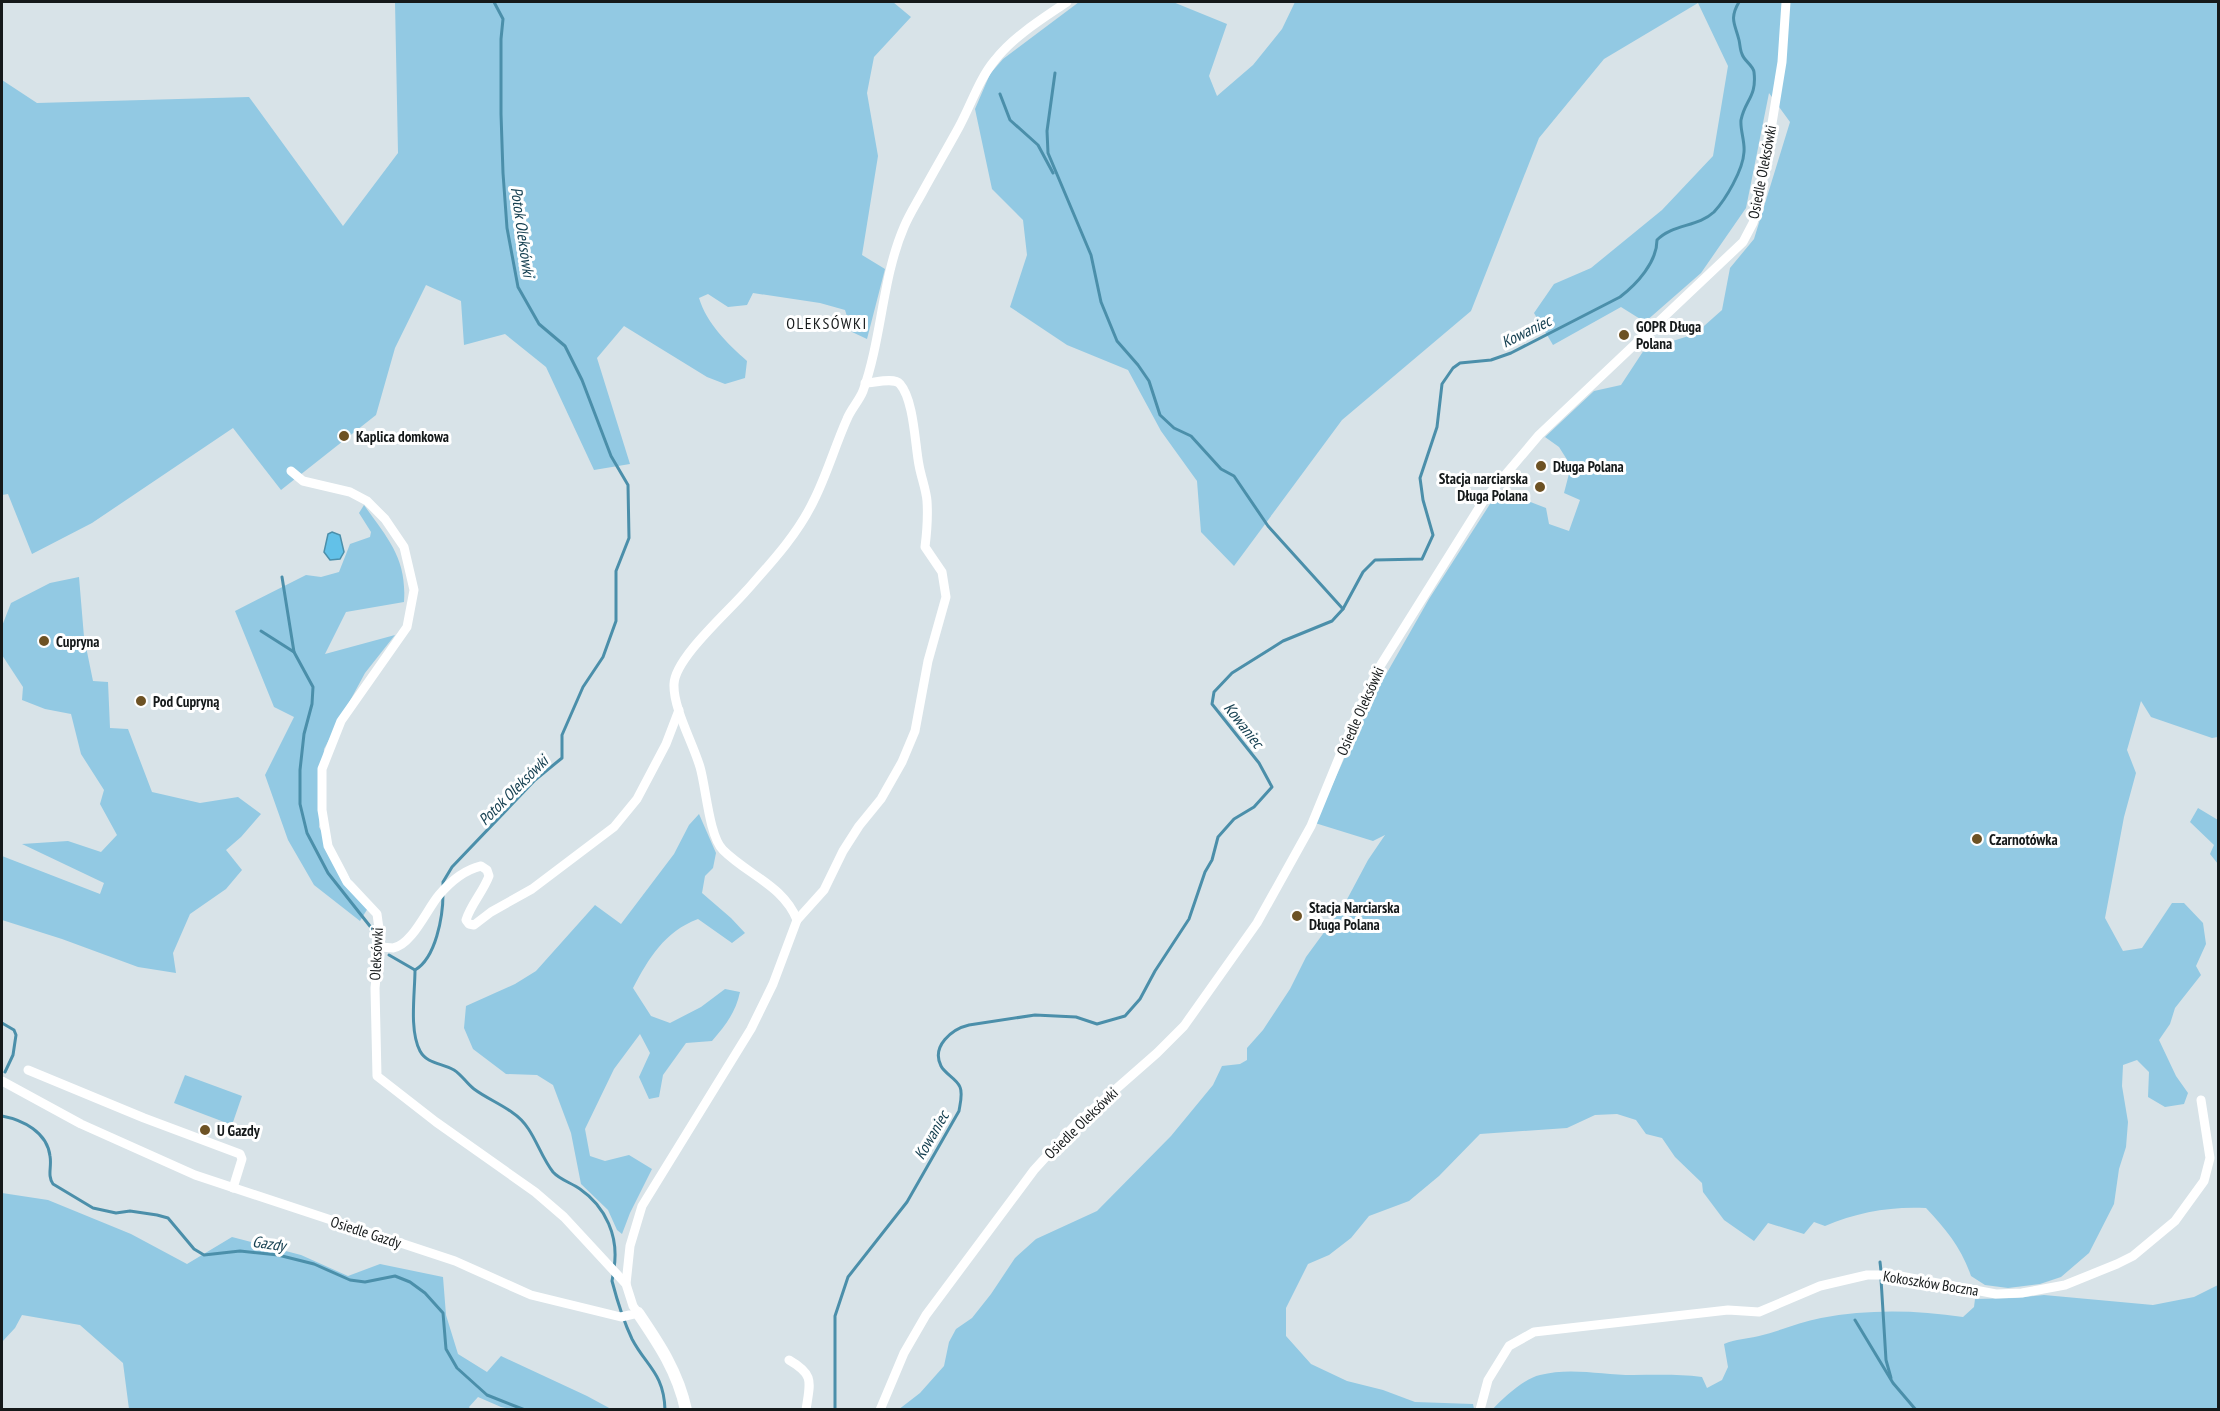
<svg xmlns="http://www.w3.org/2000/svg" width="2220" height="1411" font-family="'PT Sans Narrow',sans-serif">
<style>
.green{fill:#92c9e3}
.water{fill:#62c1e8;stroke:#4b8faa;stroke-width:1.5}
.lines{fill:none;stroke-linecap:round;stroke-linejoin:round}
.stream{stroke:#4b8faa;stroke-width:3}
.minor{stroke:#fff;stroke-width:9}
.tertiary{stroke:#fff;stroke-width:12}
.poi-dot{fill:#6d5224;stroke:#fff;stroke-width:2}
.labels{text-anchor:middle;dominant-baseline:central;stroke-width:6;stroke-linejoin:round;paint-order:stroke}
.street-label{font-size:15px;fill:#15191a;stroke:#fff}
.poi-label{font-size:15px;font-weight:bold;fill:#15191a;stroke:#fff;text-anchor:start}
.water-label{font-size:16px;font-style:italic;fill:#164051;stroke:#fff}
.neighbourhood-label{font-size:16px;letter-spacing:1.5px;fill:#15191a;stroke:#fff}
</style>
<rect width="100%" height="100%" fill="#d8e3e8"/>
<!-- green -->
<g class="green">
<path d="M395,2h498l18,15 -37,40 -7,36 11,63 -16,99 23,14 -18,70 -15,-7 -7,-22 -25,-7 -67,-10 -6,12 -19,2 -20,-13 -9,4c8,26 28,45 48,63l-2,17 -20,6 -18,-7 -83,-51 -27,32 33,106 -36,6 -48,-103 -41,-33 -41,11 -3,-44 -35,-16 -31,63 -19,67 -95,75 -48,-62 -141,95 -60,31 -24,-60 -6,1v-415l35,23 212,-6 94,129 55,-73z"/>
<path d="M1079,2h94l54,22 -18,52 8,20 36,-31 29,-36 13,-27h923v735l-6,1 -61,-21 -10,-16 -14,49 9,23 -12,44 -19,101 18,33 19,-3 30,-45h12l19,20 3,21 -10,22 5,9 -26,33 -5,16 -11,16 17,36 12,17 -4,11 -19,3 -17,-10 1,-25 -12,-12 -14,5 -1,21 6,36 -2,25 -7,22 -5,35 -25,49 -28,24 -21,7 -32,4 -23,-3 -14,-9c-9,-27 -25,-47 -45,-68 -34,-2 -69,4 -101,18l-11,-4 -10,12 -36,-11 -14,18 -30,-21 -21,-28 -1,-9 -27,-26 -13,-19 -16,-4 -10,-14 -19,-6 -22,1 -28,13 -87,6 -41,42 -30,25 -40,15 -18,22 -22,17 -21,9 -22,44v28l25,28 36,17 36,9 32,12 58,2 1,5 -576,1 22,-17 24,-27 5,-24 7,-13 16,-11 19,-24 24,-36 21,-19 61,-28 74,-75 42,-51 9,-19 18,-2 7,-4v-12l16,-18 27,-41 16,-32 38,-52 24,-45 17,-25 -12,6 -58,-18 53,-117 61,-107 70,-109 47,18 3,16 20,7 11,-31 -16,-7 7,-27 -12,-19 -14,-10 49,-46 27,-6 23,-35 51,-16 27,-24 8,-42 24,-29 36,-117 -21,-29 -23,115 -45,65 -56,49 -24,-15 -68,38 -19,-32 20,-29 37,-16 71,-58 51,-54 15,-90 -30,-63 -94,56 -65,79 -68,173 -129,109 -108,146 -33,-34 -4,-51 -36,-50 -33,-61 -61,-25 -57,-38 17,-52 -4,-35 -31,-31 -17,-80 15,-35 13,-15z"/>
<path d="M364,505c24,34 43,53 40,97l-58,10 -21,42 70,-19 -30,38 -41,76 -5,78 49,81 -8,13 -46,-36 -26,-45 -23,-65 29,-58 -20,-10 -39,-96 71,-36 15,2 18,-5 11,-28 20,-7 1,-5 -12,-19z"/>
<polygon points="79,577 84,637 93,681 108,682 110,728 128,729 152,792 200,803 238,797 261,814 241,837 226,850 242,870 226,889 190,914 173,953 176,973 138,967 62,939 2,920 2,856 100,894 104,883 22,844 68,841 101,852 117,835 100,804 104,790 81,754 71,714 45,709 22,700 23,687 2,655 2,626 11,603 50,583"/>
<polygon points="2198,808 2218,820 2218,864 2210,854 2214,845 2190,822"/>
<path d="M699,814l17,39 -3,15 -8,8 -3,17 29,25 14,15 -13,10 -34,-24c-34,13 -49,39 -65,69l18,28 19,7 31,-16 24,-18 15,3c-4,20 -15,34 -28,49l-26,2 -23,32 -4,22 -10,2 -10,-22 11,-24 -10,-19 -26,35 -29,60 5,27 15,5 24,-6 23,14 -22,44 -8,21 -5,-4 -9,-20 -27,-26 -10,-51 -18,-48 -16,-10 -31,-1 -33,-25 -9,-21 2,-22 49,-22 21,-13 59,-66 26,19 53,-70 15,-29z"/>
<polygon points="185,1075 242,1096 232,1125 174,1103"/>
<polygon points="2,1193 48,1200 131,1234 187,1264 232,1237 301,1255 348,1276 380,1264 443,1277 446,1315 458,1354 487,1372 501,1356 587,1396 611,1409 512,1409 501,1407 478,1397 469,1407 471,1410 129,1409 123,1363 80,1325 22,1315 15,1328 2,1342"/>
<path d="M2218,1285v124l-726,1c11,-12 33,-32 48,-35 30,-8 63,0 93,0 24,0 46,-1 69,2l5,11 15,-8 6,-13 -4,-23c12,-5 23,-5 35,-8 21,-5 41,-14 62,-18 47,-9 95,-8 142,-1l11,-10 1,-8 40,-1 29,-3 109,10 41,-8z"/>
</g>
<!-- water -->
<polygon class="water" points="332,532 340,535 344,552 340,559 330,560 324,552 328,534"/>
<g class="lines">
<!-- stream -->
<g class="stream">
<polyline points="1055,73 1047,131 1048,153 1091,255 1101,302 1117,341 1138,365 1149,381 1160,415 1174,428 1191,436 1221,469 1234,476 1268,526 1343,609"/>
<polyline points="1000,94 1010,120 1038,145 1053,173"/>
<polyline points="282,577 294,652 313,687 312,704 304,734 300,770 300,804 307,833 328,873 373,930"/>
<polyline points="261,631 294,652"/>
<polyline points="443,888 443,882 452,867 535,780 562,758 562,735 583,687 603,657 616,621 616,571 629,538 628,485 611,456 582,380 565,346 539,324 518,287 507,228 503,173 501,114 501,39 503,19 494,2"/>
<path d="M443,894c0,22 -7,64 -28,76 0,23 -6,60 5,81 7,13 22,12 34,19 8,5 13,14 20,19 12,9 27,15 39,24 21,14 25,40 40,59 7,8 19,11 27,17 26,18 39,48 34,79"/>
<polyline points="389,955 415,970"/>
<polyline points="2,1023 14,1030 16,1035 13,1055 5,1072"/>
<path d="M2,1116c21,4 45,16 48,40 2,11 -3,19 3,28l40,24 23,5 14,-2 27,4 11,3 26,31 10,6 36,-4 38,4 36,9 36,16 15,2 30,-6 15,6 15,11 18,20 3,36 11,19 30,27 38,15"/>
<polyline points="1880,1262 1881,1271"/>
<path d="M613,1275l-1,6c5,19 11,39 20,58 14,27 32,34 33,71"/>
<polyline points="1881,1279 1886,1360 1891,1378"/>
<polyline points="1855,1320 1893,1383 1916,1410"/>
<path d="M835,1410v-94l13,-39 59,-75 52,-91c1,-7 4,-17 1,-24 -3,-8 -15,-13 -19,-21 -10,-20 11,-37 28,-41l66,-10 41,2 21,7 28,-8 15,-17 15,-28 34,-52 16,-47 7,-12 6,-23 16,-18 20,-12 18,-20 -13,-24 -47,-59 2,-12 18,-19 51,-32 49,-20 11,-12 20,-37 12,-12 47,-1 11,-24 -10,-35 -3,-22 17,-51 5,-43 11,-16 7,-5 31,-3 20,-7 109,-56c17,-13 37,-35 37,-57 15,-16 41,-13 57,-28 12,-13 29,-42 30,-60 1,-11 -4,-22 -3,-32 4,-20 16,-23 13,-48 -1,-7 -10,-11 -12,-18 -2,-4 -2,-10 -3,-14 -4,-16 -10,-21 0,-38"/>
</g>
<!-- minor -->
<g class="minor">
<path d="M797,920l27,-30 19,-39 16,-25 22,-27 21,-37 13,-31 13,-70 18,-64 -4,-25 -17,-25c2,-16 3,-31 2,-46 -1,-12 -6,-24 -8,-36 -4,-20 -5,-65 -19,-81 -6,-7 -26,-1 -35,-1"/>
<path d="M379,947c5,0 10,1 14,1 19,-3 34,-39 46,-53 11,-13 25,-25 42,-29l6,4 2,6c-6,16 -18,28 -23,44l3,4 5,1 17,-13 41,-23 82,-62 23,-28 29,-55 13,-34"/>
<polyline points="28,1070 144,1118 240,1154 242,1159 233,1188"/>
<polyline points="2,1081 81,1124 195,1175 455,1261 531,1295 621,1317 638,1313 633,1306 626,1284 564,1217 535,1192 436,1122 377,1076 375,988 380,936 377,914 347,882 328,846 322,810 322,769 341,721 407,627 414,590 404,547 385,519 367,501 350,492 303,481 291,471"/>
<path d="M626,1284l4,-38 12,-40 109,-177 22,-45 24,-64c-13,-34 -49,-45 -74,-70 -14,-14 -17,-63 -23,-83 -7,-24 -27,-59 -26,-83 1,-26 54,-72 72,-93 25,-28 52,-57 68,-91 13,-26 21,-54 33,-81 4,-10 12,-18 16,-28 19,-53 19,-113 41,-164 5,-12 12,-23 18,-34 12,-22 25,-44 37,-66 12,-22 20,-48 36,-67 19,-24 47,-41 72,-58"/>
<path d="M789,1360c26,15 21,22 17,50"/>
<polyline points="880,1410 904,1353 926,1315 1034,1170 1075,1125 1157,1053 1184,1026 1257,923 1311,826 1354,721 1377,671 1484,500 1539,435 1743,242 1753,223 1759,203 1782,62 1786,2"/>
<polyline points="1480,1410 1488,1380 1509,1346 1534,1332 1728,1310 1759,1312 1820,1286 1867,1275 1895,1275 1996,1294 2022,1293 2065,1285 2117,1264 2133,1256 2175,1221 2204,1181 2210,1158 2201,1100"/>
</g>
<!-- tertiary -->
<path class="tertiary" d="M638,1313c21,31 40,59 48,97"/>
</g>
<!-- markers -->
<g class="poi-dot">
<circle cx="1624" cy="335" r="6"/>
<circle cx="344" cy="436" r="6"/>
<circle cx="1541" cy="466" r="6"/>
<circle cx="1540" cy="487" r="6"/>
<circle cx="44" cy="641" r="6"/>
<circle cx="141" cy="701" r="6"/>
<circle cx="1977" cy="839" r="6"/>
<circle cx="1297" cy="916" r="6"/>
<circle cx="205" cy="1130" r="6"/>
</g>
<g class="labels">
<!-- street labels -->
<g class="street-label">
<text transform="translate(1762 172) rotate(-79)">Osiedle Oleksówki</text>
<text transform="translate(1360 711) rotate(-66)">Osiedle Oleksówki</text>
<text transform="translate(376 954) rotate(-87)">Oleksówki</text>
<text transform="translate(1081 1123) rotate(-44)">Osiedle Oleksówki</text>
<text transform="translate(366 1232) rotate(18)">Osiedle Gazdy</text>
<text transform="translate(1931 1283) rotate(9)">Kokoszków Boczna</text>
</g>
<!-- poi labels -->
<g class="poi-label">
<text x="1636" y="326">GOPR Długa<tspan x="1636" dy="17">Polana</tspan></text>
<text x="356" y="436">Kaplica domkowa</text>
<text x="1553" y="466">Długa Polana</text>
<text x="1528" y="478" text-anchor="end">Stacja narciarska<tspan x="1528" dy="17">Długa Polana</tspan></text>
<text x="56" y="641">Cupryna</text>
<text x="153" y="701">Pod Cupryną</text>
<text x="1989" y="839">Czarnotówka</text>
<text x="1309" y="907">Stacja Narciarska<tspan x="1309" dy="17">Długa Polana</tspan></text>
<text x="217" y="1130">U Gazdy</text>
</g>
<!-- water labels -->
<g class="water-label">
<text transform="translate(523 232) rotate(82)">Potok Oleksówki</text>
<text transform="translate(1526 331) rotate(-26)">Kowaniec</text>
<text transform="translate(1244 725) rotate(52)">Kowaniec</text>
<text transform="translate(513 790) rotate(-45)">Potok Oleksówki</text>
<text transform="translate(931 1135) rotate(-60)">Kowaniec</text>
<text transform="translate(269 1243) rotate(8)">Gazdy</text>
</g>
<!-- neighbourhood labels -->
<g class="neighbourhood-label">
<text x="827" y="323">OLEKSÓWKI</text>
</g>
</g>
<!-- border -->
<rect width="2220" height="1411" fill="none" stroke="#15191a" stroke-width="6"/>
</svg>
